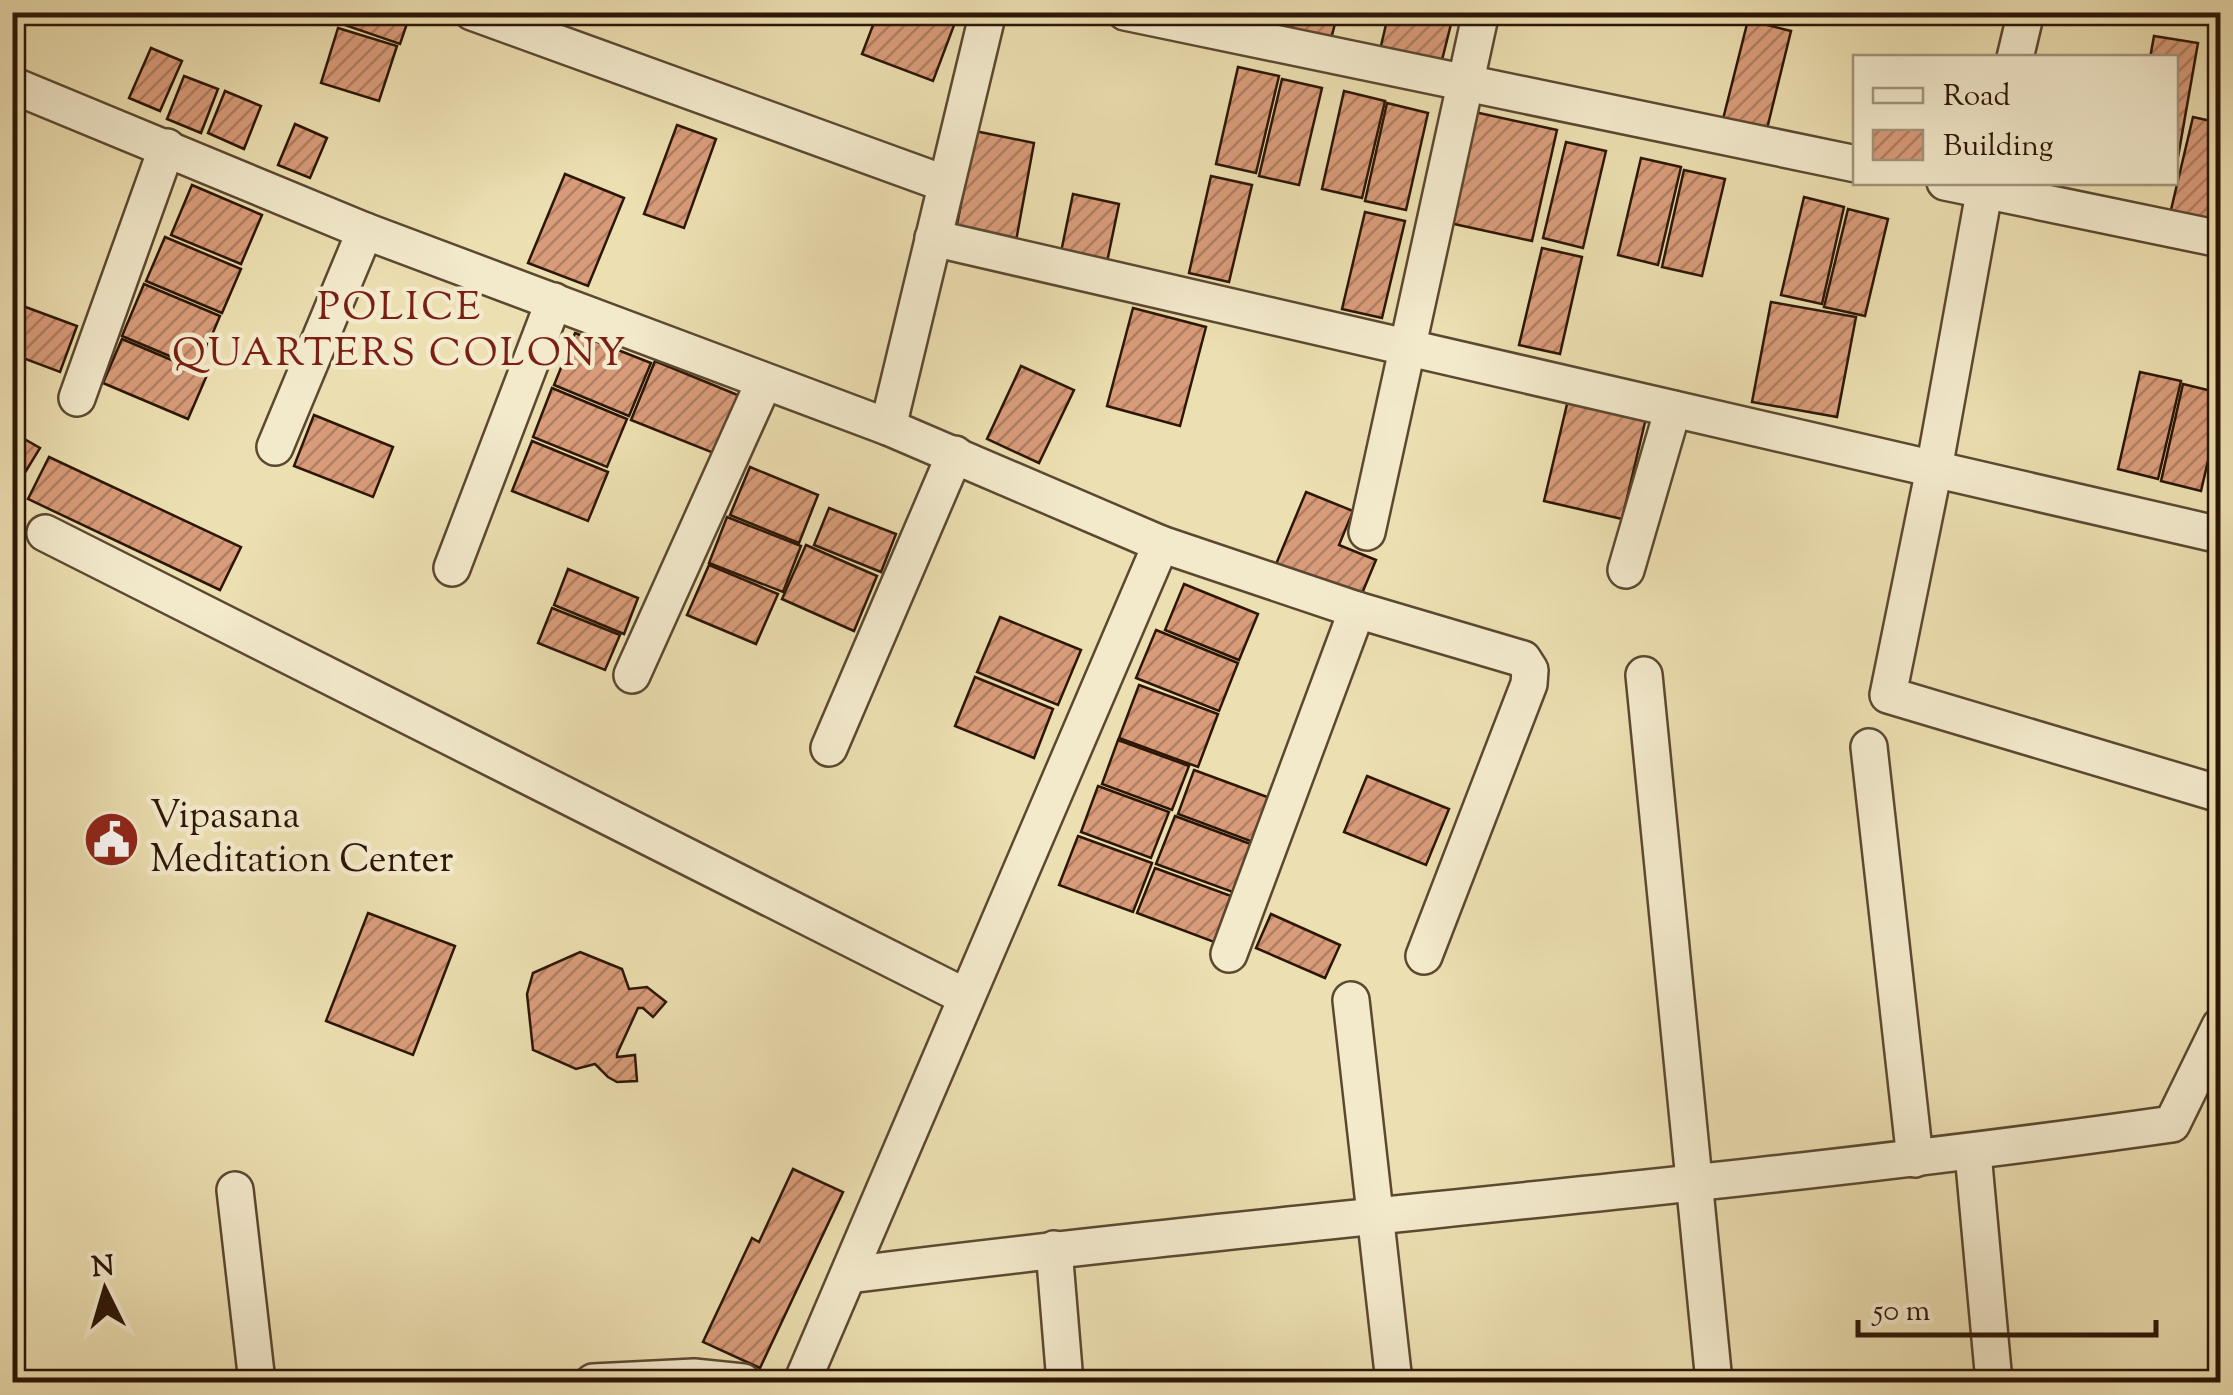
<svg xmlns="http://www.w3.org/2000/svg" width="2233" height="1395" font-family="'Sorts Mill Goudy',serif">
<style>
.building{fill:url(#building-hatch);stroke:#2c1606;stroke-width:2.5}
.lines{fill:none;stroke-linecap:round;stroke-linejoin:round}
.street-casing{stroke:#5c4831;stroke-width:40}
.street{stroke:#f3eacc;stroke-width:35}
.labels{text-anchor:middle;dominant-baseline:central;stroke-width:9;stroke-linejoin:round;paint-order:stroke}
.poi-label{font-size:38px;fill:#2c1606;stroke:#f3eacc;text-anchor:start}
.neighbourhood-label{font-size:40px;letter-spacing:2.5px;fill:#7a1f14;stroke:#f3eacc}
</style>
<defs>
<pattern id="building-hatch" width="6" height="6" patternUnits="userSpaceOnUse" patternTransform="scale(2.5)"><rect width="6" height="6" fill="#d99c7a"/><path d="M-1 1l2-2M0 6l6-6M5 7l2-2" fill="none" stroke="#b07e62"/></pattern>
</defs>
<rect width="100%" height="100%" fill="#ecdfb1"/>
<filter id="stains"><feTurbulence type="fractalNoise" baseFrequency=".002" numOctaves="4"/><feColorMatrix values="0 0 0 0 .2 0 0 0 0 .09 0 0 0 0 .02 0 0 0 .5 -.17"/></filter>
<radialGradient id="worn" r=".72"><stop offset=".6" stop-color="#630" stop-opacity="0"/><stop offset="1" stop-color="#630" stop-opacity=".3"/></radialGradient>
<!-- building -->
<g class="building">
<polygon points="343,12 411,12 400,44 339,23"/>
<polygon points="878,12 959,12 933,81 862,54"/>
<polygon points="1249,12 1291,12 1287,31 1247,22"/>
<polygon points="1295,12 1338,12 1330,43 1290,34"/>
<polygon points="1389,12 1454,12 1440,68 1379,54"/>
<polygon points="1748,20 1791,31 1765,137 1721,127"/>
<polygon points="338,28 397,46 379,101 321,83"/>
<polygon points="2154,36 2198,43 2178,157 2176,58 2150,58"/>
<polygon points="151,48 182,61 160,111 129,98"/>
<polygon points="1238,67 1279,76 1256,173 1216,164"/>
<polygon points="184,76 218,89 201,133 167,119"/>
<polygon points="1282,79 1322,88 1299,185 1259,176"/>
<polygon points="225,91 261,106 244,149 208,133"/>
<polygon points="1344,91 1385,101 1362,198 1322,189"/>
<polygon points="1387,103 1428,113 1406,210 1365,201"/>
<polygon points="1470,111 1557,130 1532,241 1445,222"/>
<polygon points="2193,117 2220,123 2220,181 2210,223 2170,214"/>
<polygon points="295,124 327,138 310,178 278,165"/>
<polygon points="677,125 716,139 684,228 644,214"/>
<polygon points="975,131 1034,143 1016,241 956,230"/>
<polygon points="1566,142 1606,151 1583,248 1543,238"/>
<polygon points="1641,158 1681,167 1658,265 1618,255"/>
<polygon points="1684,170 1725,179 1702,276 1662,267"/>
<polygon points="565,174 624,198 588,286 528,263"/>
<polygon points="1211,176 1252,185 1229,282 1189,273"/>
<polygon points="192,185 262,215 241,264 171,235"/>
<polygon points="1073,194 1119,204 1106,267 1060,257"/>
<polygon points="1804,197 1844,207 1822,304 1781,295"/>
<polygon points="1848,209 1888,219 1865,316 1824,307"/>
<polygon points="1365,212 1405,221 1382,318 1342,309"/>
<polygon points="165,237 241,269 222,313 146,281"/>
<polygon points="1542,248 1582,257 1560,354 1519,345"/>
<polygon points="144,284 220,316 198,368 122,336"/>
<polygon points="12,302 77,326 60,372 12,354"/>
<polygon points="1771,302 1856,317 1837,417 1752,402"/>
<polygon points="1133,308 1206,327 1180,426 1107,406"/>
<polygon points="575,333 651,363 629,416 554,385"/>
<polygon points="122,339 207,375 188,419 103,383"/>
<polygon points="655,361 740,396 716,454 631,420"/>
<polygon points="1021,366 1074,390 1039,463 987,439"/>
<polygon points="2140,372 2181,381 2158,479 2118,469"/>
<polygon points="2183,384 2220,393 2220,409 2201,491 2161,481"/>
<polygon points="552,388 627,419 607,467 533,437"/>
<polygon points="1568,400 1646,418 1622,519 1544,501"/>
<polygon points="314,415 393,447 373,497 294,466"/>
<polygon points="12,432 40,448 18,484 12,481"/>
<polygon points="532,441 608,472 588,521 512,491"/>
<polygon points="49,457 241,547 220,590 28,499"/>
<polygon points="750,467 818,495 799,543 730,515"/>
<polygon points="1306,492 1353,511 1339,545 1376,560 1358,603 1274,569"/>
<polygon points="829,508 896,534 881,572 814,545"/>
<polygon points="727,517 801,546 783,592 709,563"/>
<polygon points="806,545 877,576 854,631 782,599"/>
<polygon points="709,565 778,594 756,644 687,615"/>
<polygon points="568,569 638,598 624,634 554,605"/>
<polygon points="1184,584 1258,614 1239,660 1165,630"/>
<polygon points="552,608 620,635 605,670 538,643"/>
<polygon points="1000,617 1081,650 1058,705 977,672"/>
<polygon points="1156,630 1238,663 1219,711 1136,678"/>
<polygon points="975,677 1053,709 1034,758 955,726"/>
<polygon points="1139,685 1218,714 1198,767 1119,738"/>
<polygon points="1118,740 1189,766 1172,810 1102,784"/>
<polygon points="1194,770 1270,798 1253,842 1178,814"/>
<polygon points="1367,776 1449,809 1426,865 1344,832"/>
<polygon points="1098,786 1169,812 1151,858 1081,832"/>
<polygon points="1175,816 1256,846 1238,894 1156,864"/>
<polygon points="1078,836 1152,863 1133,912 1059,885"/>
<polygon points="1155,868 1231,896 1214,942 1137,913"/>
<polygon points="368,913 455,946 413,1055 326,1021"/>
<polygon points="1271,914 1340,945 1325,978 1256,948"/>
<polygon points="580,952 622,969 629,989 647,987 666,1002 653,1017 643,1008 638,1008 617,1054 617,1057 635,1055 637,1081 617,1082 608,1077 595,1064 576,1069 533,1050 527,994 533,973"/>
<polygon points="793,1169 843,1192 760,1368 703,1342 752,1238 759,1242"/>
</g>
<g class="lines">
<defs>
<g id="street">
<polyline points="472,12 946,184"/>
<polyline points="1125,12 1856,164"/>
<polyline points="2015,58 2026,12"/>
<polyline points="12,85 365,231 888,427 1161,544 1357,610 1523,659 1530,670 1529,684 1424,956"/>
<polyline points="1945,182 2220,239"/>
<polyline points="1986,182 1934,469 1888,695 2220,794"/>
<polyline points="933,238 2220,535"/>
<polyline points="77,398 167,147"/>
<polyline points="888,427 988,12"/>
<polyline points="275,447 365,231"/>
<polyline points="1367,532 1481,12"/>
<polyline points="45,533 966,997"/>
<polyline points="452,568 554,301"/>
<polyline points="1626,570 1673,409"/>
<polyline points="632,675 764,382"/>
<polyline points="1644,675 1714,1382"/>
<polyline points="1869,747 1915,1159"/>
<polyline points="829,748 955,454"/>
<polyline points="1229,954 1357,610"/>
<polyline points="1351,1000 1394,1382"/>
<polyline points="1973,1153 1994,1382"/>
<polyline points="235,1190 257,1382"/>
<polyline points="1054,1249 1065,1382"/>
<path d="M849,1275c440,-56 883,-88 1323,-151l48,-98"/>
<polyline points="593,1382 694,1377 743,1382"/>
<polyline points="802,1382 1161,544"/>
</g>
</defs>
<!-- street casing -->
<use href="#street" class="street-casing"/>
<!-- street -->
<use href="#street" class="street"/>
</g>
<!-- icons -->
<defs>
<symbol id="civic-disc" viewBox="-11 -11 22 22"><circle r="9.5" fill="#8f2418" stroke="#f3eacc"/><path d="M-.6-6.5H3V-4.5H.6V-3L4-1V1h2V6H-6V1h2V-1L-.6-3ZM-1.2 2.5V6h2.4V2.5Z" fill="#fff"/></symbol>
</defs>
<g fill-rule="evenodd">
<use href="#civic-disc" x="80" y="808" width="63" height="63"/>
</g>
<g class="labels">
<!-- poi labels -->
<g class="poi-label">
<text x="150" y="818">Vipasana<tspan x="150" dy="44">Meditation Center</tspan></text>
</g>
<!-- neighbourhood labels -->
<g class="neighbourhood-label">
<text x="400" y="309">POLICE<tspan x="400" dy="46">QUARTERS COLONY</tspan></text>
</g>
</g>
<!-- margin -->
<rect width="2233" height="1395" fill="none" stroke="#ecdfb1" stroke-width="50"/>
<rect x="15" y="15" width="2203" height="1365" fill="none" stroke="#2c1606" stroke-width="5"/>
<rect x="25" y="25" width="2183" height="1345" fill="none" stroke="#2c1606" stroke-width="2.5"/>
<!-- legend -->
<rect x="1853" y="55" width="325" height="130" fill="#f3eacc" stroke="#a3957d" stroke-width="2.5"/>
<rect x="1873" y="88" width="50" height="15" fill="#f3eacc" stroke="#a3957d" stroke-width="2.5"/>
<text x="1943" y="105" font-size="30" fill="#2c1606">Road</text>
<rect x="1873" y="130" width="50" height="30" fill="url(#building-hatch)" stroke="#a3957d" stroke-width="2.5"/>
<text x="1943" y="155" font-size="30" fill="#2c1606">Building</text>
<!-- north arrow -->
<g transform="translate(105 1290) rotate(355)" stroke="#f3eacc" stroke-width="8" paint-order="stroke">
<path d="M0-8L18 38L0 25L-18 38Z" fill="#2c1606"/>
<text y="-15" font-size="28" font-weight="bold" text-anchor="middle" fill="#2c1606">N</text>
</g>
<!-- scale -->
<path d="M1858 1320v15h298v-15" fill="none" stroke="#2c1606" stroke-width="5"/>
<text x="1873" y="1320" font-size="30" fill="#2c1606" stroke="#f3eacc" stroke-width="8" paint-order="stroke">50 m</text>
<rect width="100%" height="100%" filter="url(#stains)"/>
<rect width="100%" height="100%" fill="url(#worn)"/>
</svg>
